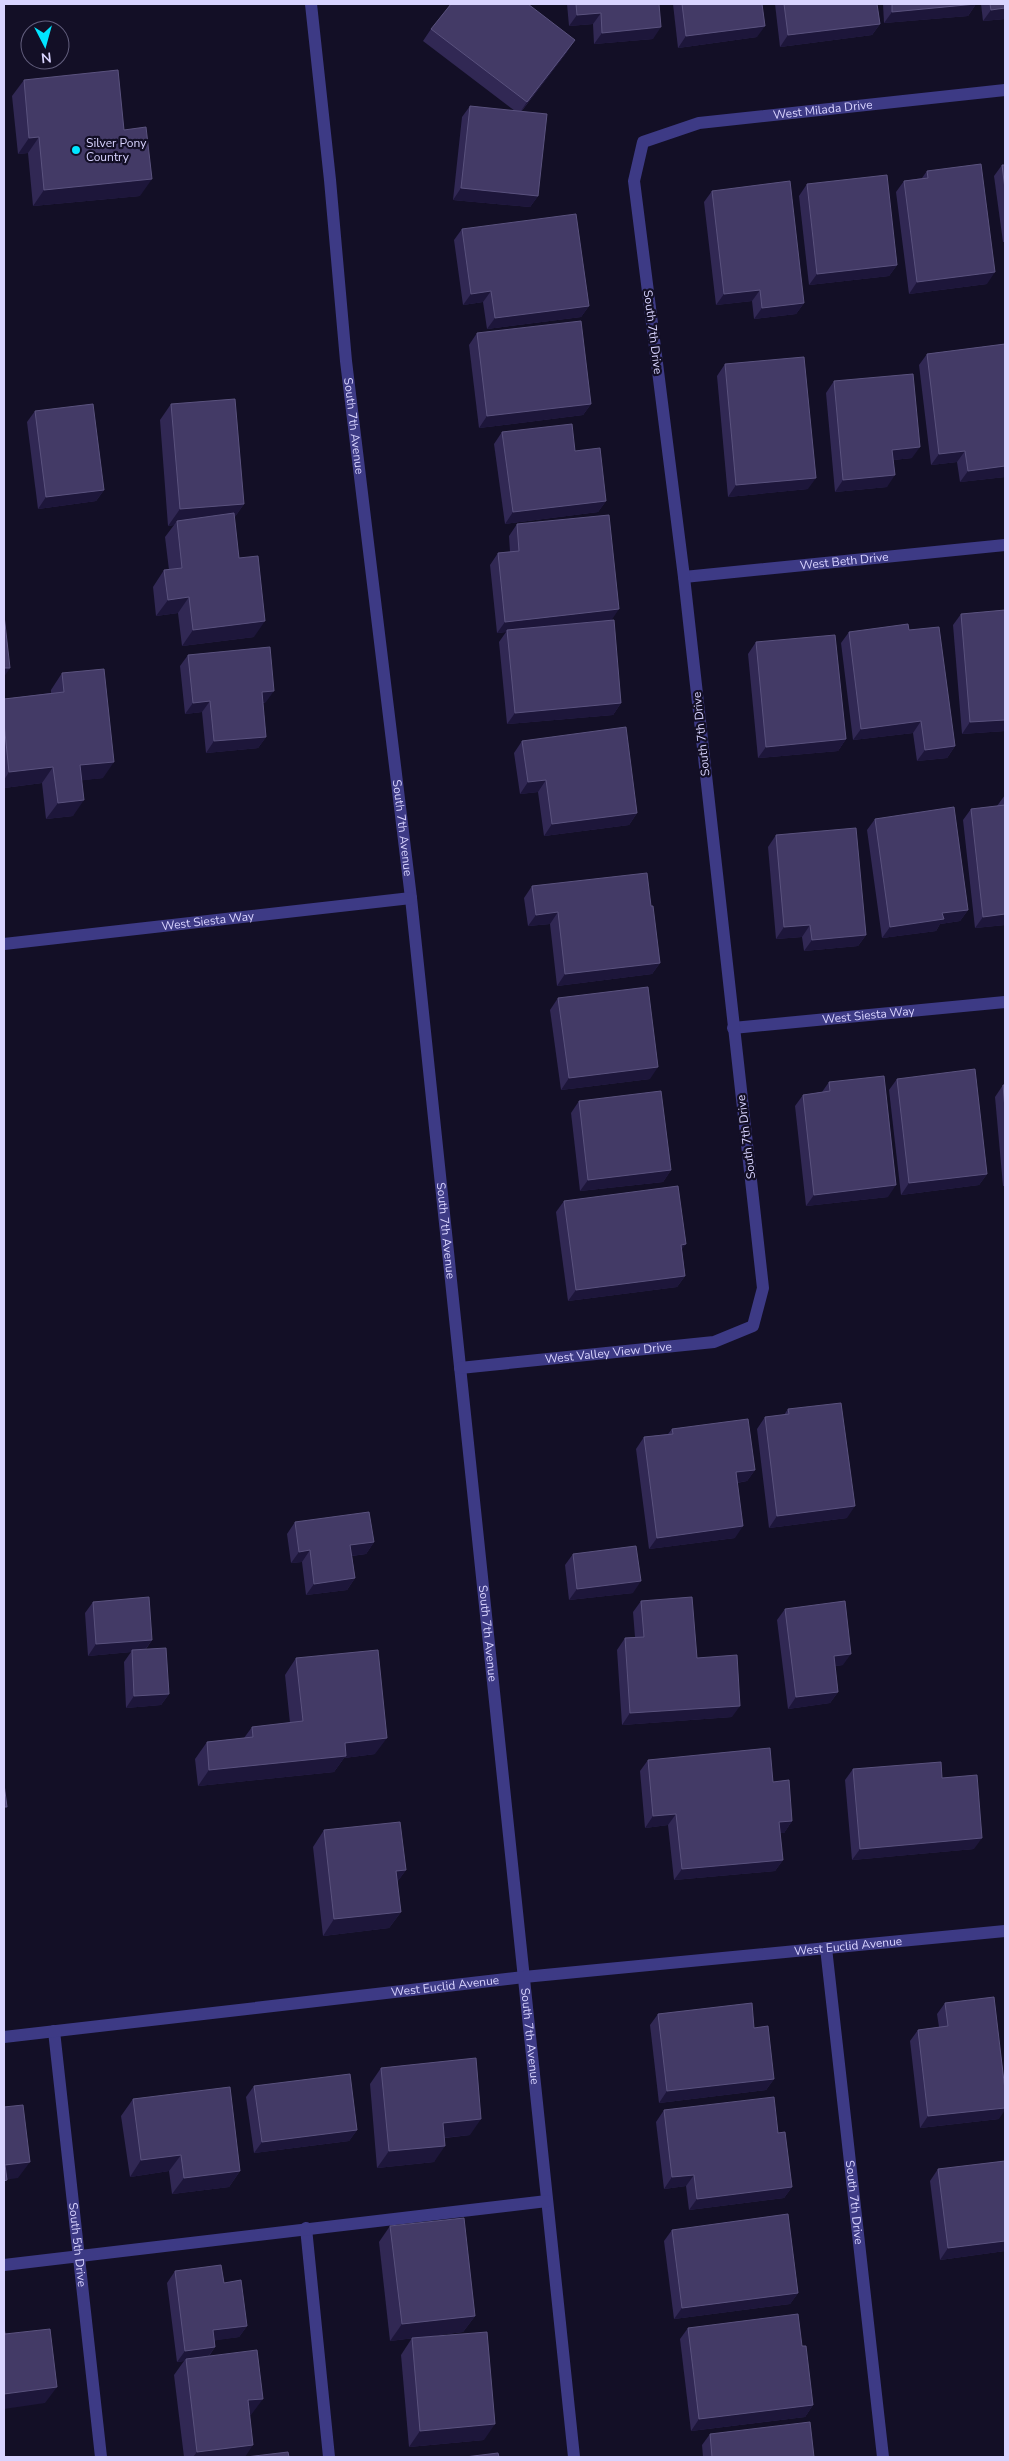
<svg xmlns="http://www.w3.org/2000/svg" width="1009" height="2461" font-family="'Nunito Sans',sans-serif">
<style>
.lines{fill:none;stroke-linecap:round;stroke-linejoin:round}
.minor{stroke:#3d3a85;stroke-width:12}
.wall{fill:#312854}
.shaded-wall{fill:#1d163a}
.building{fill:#433a66;stroke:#5a527e}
.poi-dot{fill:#00e5ff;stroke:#130f26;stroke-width:2}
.labels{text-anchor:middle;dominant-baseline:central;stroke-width:4.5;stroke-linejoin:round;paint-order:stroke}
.street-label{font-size:12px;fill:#d9d4ff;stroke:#130f26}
.poi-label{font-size:12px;fill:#d9d4ff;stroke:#130f26;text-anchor:start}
</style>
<rect width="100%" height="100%" fill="#130f26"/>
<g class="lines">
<!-- minor -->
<g class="minor">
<path id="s1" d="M311,4l19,176 16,181 65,537 163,1559"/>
<path id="s2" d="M684,577l321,-32"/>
<path id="s3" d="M4,944l407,-46"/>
<path id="s4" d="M733,1028l272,-26"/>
<path id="s5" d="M460,1368l254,-26 39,-16 10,-38 -79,-711 -50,-396 9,-39 56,-19 306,-33"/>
<path id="s6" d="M826,1948l57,509"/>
<path id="s7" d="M54,2031l47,426"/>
<path id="s8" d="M4,2037l520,-60 481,-46"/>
<polyline points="306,2228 329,2457"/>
<polyline points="4,2265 547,2201"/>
</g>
</g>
<!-- wall -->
<g class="wall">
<polygon points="567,4 659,4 653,39 594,44 593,24 569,26"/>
<polygon points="673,4 762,4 757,37 678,48"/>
<polygon points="775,4 877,4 880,24 872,35 780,47"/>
<polygon points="883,4 976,4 968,16 884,23"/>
<polygon points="981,4 1005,4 1005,19 983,21"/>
<polygon points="431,29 567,52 521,112 538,196 530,207 453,200 462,117 470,106 515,111 423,41"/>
<polygon points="24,80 124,130 140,196 33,206 28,153 18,154 12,96"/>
<polygon points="1002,165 1005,165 1005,242 1003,242 994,176"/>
<polygon points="927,171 987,284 909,294 896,192 904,181 922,178"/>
<polygon points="807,184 897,265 889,276 809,285 799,196"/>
<polygon points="712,191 804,303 796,314 754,319 752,301 716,305 704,202"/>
<polygon points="462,229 589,306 581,317 487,329 483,302 463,305 454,240"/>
<polygon points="477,333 591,404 583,415 479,428 469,345"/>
<polygon points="1005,344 1005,477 960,482 957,462 931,465 919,365 927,354"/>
<polygon points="725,364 808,489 728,497 717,376"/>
<polygon points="834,381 912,458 893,460 887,487 835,492 826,393"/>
<polygon points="171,404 244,504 234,518 239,558 254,637 182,646 178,613 156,616 153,587 164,570 169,570 165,537 174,525 168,526 160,420"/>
<polygon points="35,411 104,490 96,501 38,509 27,422"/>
<polygon points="502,432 575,451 606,501 598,512 505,524 494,444"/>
<polygon points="517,524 612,621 621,703 613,715 507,724 499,642 506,632 497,633 490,565 498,553 510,552 509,536"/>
<polygon points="1005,610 1005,731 962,734 953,625 961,614"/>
<polygon points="909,630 955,746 947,758 917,761 913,733 853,740 841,643 849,632"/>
<polygon points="756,642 846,739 838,751 758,758 748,654"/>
<polygon points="188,655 266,702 263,703 266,737 258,748 206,753 202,712 185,714 180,666"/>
<polygon points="62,673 103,778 82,780 73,816 46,819 42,783 4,788 4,699 51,693 51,690"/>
<polygon points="522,741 637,813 629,825 544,836 538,792 520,794 514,753"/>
<polygon points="1005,795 1005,925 975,928 963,820 971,809 997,806"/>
<polygon points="875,819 968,910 960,921 940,924 936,931 882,938 867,830"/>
<polygon points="776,835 866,935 858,946 804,951 802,937 776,939 768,847"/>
<polygon points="532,886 651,906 660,963 652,974 557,986 550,924 528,926 524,898"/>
<polygon points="558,998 650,1079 561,1090 550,1010"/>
<polygon points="897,1079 987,1174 979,1185 901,1195 889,1090"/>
<polygon points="829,1082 888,1197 806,1206 795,1106 803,1095 822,1092"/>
<polygon points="1003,1085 1005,1085 1005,1186 1003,1186 995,1097"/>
<polygon points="579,1101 671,1170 663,1182 580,1191 571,1113"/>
<polygon points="564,1201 682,1250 685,1276 677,1287 568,1301 556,1212"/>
<polygon points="788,1409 847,1518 769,1528 757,1429 765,1417 784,1415"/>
<polygon points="672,1429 755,1470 747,1481 737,1483 735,1538 649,1549 636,1449 644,1437 668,1434"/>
<polygon points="295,1522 374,1542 366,1554 352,1556 355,1578 347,1590 306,1595 302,1562 291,1563 287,1534"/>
<polygon points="573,1554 633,1593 569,1600 565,1565"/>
<polygon points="641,1601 697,1658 732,1717 622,1725 617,1650 625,1638 635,1637 633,1612"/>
<polygon points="93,1602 152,1640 146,1649 169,1694 161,1705 126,1708 124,1662 131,1652 88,1656 85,1613"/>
<polygon points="785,1609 843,1665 835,1666 838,1692 830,1703 788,1709 777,1620"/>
<polygon points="296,1658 375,1754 344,1758 334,1772 198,1786 195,1759 207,1742 244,1738 252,1727 290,1723 285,1675"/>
<polygon points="648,1760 773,1782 792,1821 784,1833 780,1833 783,1860 775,1871 674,1880 668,1825 645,1828 640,1771"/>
<polygon points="853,1769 974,1849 852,1860 845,1780"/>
<polygon points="324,1830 406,1870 397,1882 401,1912 389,1928 323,1936 313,1847"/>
<polygon points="945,2003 999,2119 920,2128 910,2041 918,2030 939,2027 937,2014"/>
<polygon points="658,2014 754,2028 774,2079 766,2090 659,2103 650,2025"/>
<polygon points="381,2068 470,2135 445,2138 434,2162 377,2168 370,2084"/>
<polygon points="254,2086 357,2130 349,2141 254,2153 246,2097"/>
<polygon points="133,2099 240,2171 229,2187 172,2194 169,2171 130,2177 121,2116"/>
<polygon points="664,2110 778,2133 792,2187 784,2198 689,2210 686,2186 664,2189 656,2122"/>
<polygon points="938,2169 1005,2251 940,2260 930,2181"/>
<polygon points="390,2226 475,2316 463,2332 390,2341 379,2242"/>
<polygon points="672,2230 798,2293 790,2304 674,2319 664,2241"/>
<polygon points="175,2271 224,2283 247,2326 239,2337 215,2340 215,2347 209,2356 251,2415 250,2415 245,2457 184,2457 174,2375 184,2361 177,2362 167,2283"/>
<polygon points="688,2328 802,2346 813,2405 805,2417 691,2431 680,2339"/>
<polygon points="412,2338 484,2440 409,2447 401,2355"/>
<polygon points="710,2434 814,2457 703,2457 702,2445"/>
</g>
<!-- shaded-wall -->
<g class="shaded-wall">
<polygon points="976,4 968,16 884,23 892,12"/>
<polygon points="1005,8 1005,19 983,21 991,10"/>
<polygon points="601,13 593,24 569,26 577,15"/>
<polygon points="880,24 872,35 780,47 788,35"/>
<polygon points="765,26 757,37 678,48 686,36"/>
<polygon points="661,27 653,39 594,44 602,33"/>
<polygon points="575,40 567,52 519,114 527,102"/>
<polygon points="39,137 28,153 18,154 29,138"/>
<polygon points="152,179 140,196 33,206 44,190"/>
<polygon points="461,188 538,196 530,207 453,200"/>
<polygon points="897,265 889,276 809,285 817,274"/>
<polygon points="995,272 987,284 909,294 917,282"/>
<polygon points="760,290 752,301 716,305 724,294"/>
<polygon points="491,291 483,302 463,305 471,294"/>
<polygon points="804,303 796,314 754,319 762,308"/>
<polygon points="589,306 581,317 487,329 495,318"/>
<polygon points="591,404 583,415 479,428 487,416"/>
<polygon points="920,447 912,458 884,461 892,450"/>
<polygon points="965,451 957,462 931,465 939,454"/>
<polygon points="1005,466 1005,477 960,482 968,471"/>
<polygon points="895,475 887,487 835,492 843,480"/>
<polygon points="816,478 808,489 728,497 736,485"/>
<polygon points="104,490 96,501 38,509 46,497"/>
<polygon points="606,501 598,512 505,524 513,512"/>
<polygon points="244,504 232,521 177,521 174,525 168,526 180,509"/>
<polygon points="189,597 178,613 156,616 168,600"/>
<polygon points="619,609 611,621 507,630 506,632 497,633 505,622"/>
<polygon points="265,621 254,637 182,646 193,630"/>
<polygon points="4,668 10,668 4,677"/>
<polygon points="274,691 266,702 254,703 262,692"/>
<polygon points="210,701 202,712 185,714 193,703"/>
<polygon points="621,703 613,715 507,724 515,713"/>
<polygon points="1005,720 1005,731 962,734 970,722"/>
<polygon points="921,721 913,733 853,740 861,729"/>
<polygon points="266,737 258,748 206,753 214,741"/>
<polygon points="846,739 838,751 758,758 766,747"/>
<polygon points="955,746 947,758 917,761 925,750"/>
<polygon points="114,762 103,778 69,782 80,765"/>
<polygon points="53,767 42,783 4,788 4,780 9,772"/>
<polygon points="546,780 538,792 520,794 528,782"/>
<polygon points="84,800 73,816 46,819 58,803"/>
<polygon points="637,813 629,825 544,836 552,824"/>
<polygon points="968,910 960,921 940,924 936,931 882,938 890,927 942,913"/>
<polygon points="558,912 550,924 528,926 536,915"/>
<polygon points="1005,914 1005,925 975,928 983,917"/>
<polygon points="810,925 802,937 776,939 784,927"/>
<polygon points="866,935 858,946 804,951 812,940"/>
<polygon points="660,963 652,974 557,986 565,974"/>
<polygon points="658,1067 650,1079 561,1090 569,1078"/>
<polygon points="671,1170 663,1182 580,1191 588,1180"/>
<polygon points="987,1174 979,1185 901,1195 909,1183"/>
<polygon points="896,1185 888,1197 806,1206 814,1195"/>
<polygon points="686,1244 678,1255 681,1245"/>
<polygon points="685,1276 677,1287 568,1301 576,1290"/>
<polygon points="755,1470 747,1481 728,1484 736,1472"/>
<polygon points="855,1506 847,1518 769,1528 777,1516"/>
<polygon points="743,1526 735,1538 649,1549 657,1538"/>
<polygon points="374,1542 366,1554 342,1557 350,1545"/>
<polygon points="310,1550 302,1562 291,1563 299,1552"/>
<polygon points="355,1578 347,1590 306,1595 314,1584"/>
<polygon points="641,1581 633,1593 569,1600 577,1589"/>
<polygon points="152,1640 144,1651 132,1650 131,1652 88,1656 96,1644"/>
<polygon points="851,1654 843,1665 826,1667 834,1656"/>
<polygon points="838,1692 830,1703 788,1709 796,1697"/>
<polygon points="169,1694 161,1705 126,1708 134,1696"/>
<polygon points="740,1706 732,1717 622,1725 630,1713"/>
<polygon points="387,1738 375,1754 344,1758 334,1772 198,1786 209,1770 345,1743"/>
<polygon points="676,1814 668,1825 645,1828 653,1816"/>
<polygon points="792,1821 784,1833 771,1833 779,1822"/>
<polygon points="982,1838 974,1849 852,1860 860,1849"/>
<polygon points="783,1860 775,1871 674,1880 682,1869"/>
<polygon points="406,1870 394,1886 396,1871"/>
<polygon points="401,1912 389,1928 323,1936 334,1919"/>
<polygon points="774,2079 766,2090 659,2103 667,2091"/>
<polygon points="1005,2108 1005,2110 999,2119 920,2128 928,2116"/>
<polygon points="481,2119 470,2135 432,2139 443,2123"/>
<polygon points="357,2130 349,2141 254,2153 262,2142"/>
<polygon points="445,2146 434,2162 377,2168 389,2151"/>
<polygon points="181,2155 169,2171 130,2177 141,2160"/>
<polygon points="30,2162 18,2178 4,2180 5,2165"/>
<polygon points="240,2171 229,2187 172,2194 184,2178"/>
<polygon points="694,2175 686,2186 664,2189 672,2177"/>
<polygon points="792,2187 784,2198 689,2210 697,2199"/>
<polygon points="1005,2241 1005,2251 940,2260 948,2248"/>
<polygon points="798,2293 790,2304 674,2319 682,2308"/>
<polygon points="475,2316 463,2332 390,2341 402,2324"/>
<polygon points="247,2326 239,2337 205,2342 213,2330"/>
<polygon points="215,2347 207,2358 186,2359 184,2361 177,2362 185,2351"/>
<polygon points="57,2387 45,2403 4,2409 4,2394"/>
<polygon points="263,2399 251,2415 236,2417 248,2400"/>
<polygon points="813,2405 805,2417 691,2431 699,2419"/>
<polygon points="495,2424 484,2440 409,2447 420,2431"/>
<polygon points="253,2445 245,2457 193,2457 197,2452"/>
</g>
<!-- building -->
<g class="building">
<polygon points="451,4 528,4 575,40 527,102 431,29"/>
<polygon points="576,4 659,4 661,27 602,33 601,13 577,15"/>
<polygon points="682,4 762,4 765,26 686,36"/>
<polygon points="784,4 877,4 880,24 788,35"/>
<polygon points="892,4 976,4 892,12"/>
<polygon points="990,4 1005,4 1005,8 991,10"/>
<polygon points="118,70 124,130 146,127 152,179 44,190 39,137 29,138 24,80"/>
<polygon points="470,106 547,114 538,196 461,188"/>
<polygon points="981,164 995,272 917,282 904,181 928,178 927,171"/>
<polygon points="1002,165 1005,165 1005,189"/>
<polygon points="887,175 897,265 817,274 807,184"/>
<polygon points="790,181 804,303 762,308 760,290 724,294 712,191"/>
<polygon points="576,214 589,306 495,318 491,291 471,294 462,229"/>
<polygon points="581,321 591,404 487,416 477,333"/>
<polygon points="1005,344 1005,466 968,471 965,451 939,454 927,354"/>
<polygon points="804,357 816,478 736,485 725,364"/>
<polygon points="913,374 920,447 892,450 895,475 843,480 834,381"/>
<polygon points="235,399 244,504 180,509 171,404"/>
<polygon points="93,404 104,490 46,497 35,411"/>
<polygon points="572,424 575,451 600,448 606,501 513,512 502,432"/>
<polygon points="234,513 239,558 258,556 265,621 193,630 189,597 168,600 164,570 182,568 177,521"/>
<polygon points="609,515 619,609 505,622 498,553 519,551 517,524"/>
<polygon points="1005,610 1005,720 970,722 961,614"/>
<polygon points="4,615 10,668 4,668"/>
<polygon points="614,620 621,703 515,713 507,630"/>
<polygon points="908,624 909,630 939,627 955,746 925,750 921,721 861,729 849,632"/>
<polygon points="835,635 846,739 766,747 756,642"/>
<polygon points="270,647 274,691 262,692 266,737 214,741 210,701 193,703 188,655"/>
<polygon points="104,669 114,762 80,765 84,800 58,803 53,767 9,772 4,723 4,699 64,692 62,673"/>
<polygon points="626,727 637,813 552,824 546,780 528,782 522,741"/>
<polygon points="1005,805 1005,914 983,917 971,809"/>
<polygon points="954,807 968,910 942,913 944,919 890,927 875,819"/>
<polygon points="856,828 866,935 812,940 810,925 784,927 776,835"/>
<polygon points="647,873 651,906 653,906 660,963 565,974 558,912 536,915 532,886"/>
<polygon points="648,987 658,1067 569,1078 558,998"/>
<polygon points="975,1069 987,1174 909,1183 897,1079"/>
<polygon points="884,1076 896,1185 814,1195 803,1095 830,1091 829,1082"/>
<polygon points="1003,1085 1005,1085 1005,1109"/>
<polygon points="661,1091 671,1170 588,1180 579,1101"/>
<polygon points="678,1186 686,1244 681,1245 685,1276 576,1290 564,1201"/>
<polygon points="841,1403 855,1506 777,1516 765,1417 789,1414 788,1409"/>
<polygon points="748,1419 755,1470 736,1472 743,1526 657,1538 644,1437 673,1434 672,1429"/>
<polygon points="369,1512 374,1542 350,1545 355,1578 314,1584 310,1550 299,1552 295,1522"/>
<polygon points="636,1546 641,1581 577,1589 573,1554"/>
<polygon points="149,1597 152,1640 96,1644 93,1602"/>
<polygon points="692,1597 697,1658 737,1655 740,1706 630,1713 625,1638 644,1637 641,1601"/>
<polygon points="845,1601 851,1654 834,1656 838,1692 796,1697 785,1609"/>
<polygon points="166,1648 169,1694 134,1696 132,1650"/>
<polygon points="378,1650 387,1738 345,1743 346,1756 209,1770 207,1742 253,1737 252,1727 303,1721 296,1658"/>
<polygon points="770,1748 773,1782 789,1780 792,1821 779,1822 783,1860 682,1869 676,1814 653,1816 648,1760"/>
<polygon points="941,1762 942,1778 977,1775 982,1838 860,1849 853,1769"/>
<polygon points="4,1784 7,1807 4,1807"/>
<polygon points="400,1822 406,1870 396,1871 401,1912 334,1919 324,1830"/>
<polygon points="994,1997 1005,2090 1005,2108 928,2116 918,2030 948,2026 945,2003"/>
<polygon points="752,2003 754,2028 768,2026 774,2079 667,2091 658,2014"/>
<polygon points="476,2058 481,2119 443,2123 445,2146 389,2151 381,2068"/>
<polygon points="350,2074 357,2130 262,2142 254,2086"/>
<polygon points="230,2087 240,2171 184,2178 181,2155 141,2160 133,2099"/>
<polygon points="774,2097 778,2133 785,2132 792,2187 697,2199 694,2175 672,2177 664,2110"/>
<polygon points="23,2105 30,2162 5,2165 7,2180 4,2181 4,2107"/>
<polygon points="1005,2161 1005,2241 948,2248 938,2169"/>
<polygon points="788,2214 798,2293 682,2308 672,2230"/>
<polygon points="464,2218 475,2316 402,2324 390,2226"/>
<polygon points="221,2265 224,2283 241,2280 247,2326 213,2330 215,2347 185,2351 175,2271"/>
<polygon points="798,2314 802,2346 806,2346 813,2405 699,2419 688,2328"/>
<polygon points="4,2327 5,2334 50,2329 57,2387 4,2394"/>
<polygon points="487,2332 495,2424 420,2431 412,2338"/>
<polygon points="257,2350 263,2399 248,2400 253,2445 197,2452 186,2359"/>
<polygon points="810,2422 814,2457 712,2457 710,2434"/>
<polygon points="288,2452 289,2457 246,2457"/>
<polygon points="498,2453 499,2457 465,2457"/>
</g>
<!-- markers -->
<circle class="poi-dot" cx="76" cy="150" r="5"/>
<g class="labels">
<!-- street labels -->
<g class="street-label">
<text stroke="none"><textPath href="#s5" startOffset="1675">West Milada Drive</textPath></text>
<text transform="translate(653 332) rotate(83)">South 7th Drive</text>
<text stroke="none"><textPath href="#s1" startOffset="424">South 7th Avenue</textPath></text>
<text stroke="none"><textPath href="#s2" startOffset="161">West Beth Drive</textPath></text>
<text transform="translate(701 734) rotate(-96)">South 7th Drive</text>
<text stroke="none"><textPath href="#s1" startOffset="829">South 7th Avenue</textPath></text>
<text stroke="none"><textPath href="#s3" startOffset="205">West Siesta Way</textPath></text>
<text stroke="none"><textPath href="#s4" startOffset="136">West Siesta Way</textPath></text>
<text transform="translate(746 1137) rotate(-97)">South 7th Drive</text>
<text stroke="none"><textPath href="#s1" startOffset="1234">South 7th Avenue</textPath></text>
<text stroke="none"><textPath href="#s5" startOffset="149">West Valley View Drive</textPath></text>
<text stroke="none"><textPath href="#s1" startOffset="1639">South 7th Avenue</textPath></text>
<text stroke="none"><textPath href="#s8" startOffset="849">West Euclid Avenue</textPath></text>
<text stroke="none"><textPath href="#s8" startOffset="444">West Euclid Avenue</textPath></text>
<text stroke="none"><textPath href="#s1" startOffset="2044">South 7th Avenue</textPath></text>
<text stroke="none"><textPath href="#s6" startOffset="256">South 7th Drive</textPath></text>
<text stroke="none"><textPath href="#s7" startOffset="215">South 5th Drive</textPath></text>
</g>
<!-- poi labels -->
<g class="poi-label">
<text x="86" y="143">Silver Pony<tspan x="86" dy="14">Country</tspan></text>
</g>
</g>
<!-- border -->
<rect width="1009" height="2461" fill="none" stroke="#d9d4ff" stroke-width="10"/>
<!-- north arrow -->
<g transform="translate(45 45) rotate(174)"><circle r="24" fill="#130f26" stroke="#625e7d"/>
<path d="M0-4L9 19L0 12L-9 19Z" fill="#00e5ff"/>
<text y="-8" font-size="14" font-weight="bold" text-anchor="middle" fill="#d9d4ff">N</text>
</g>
</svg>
